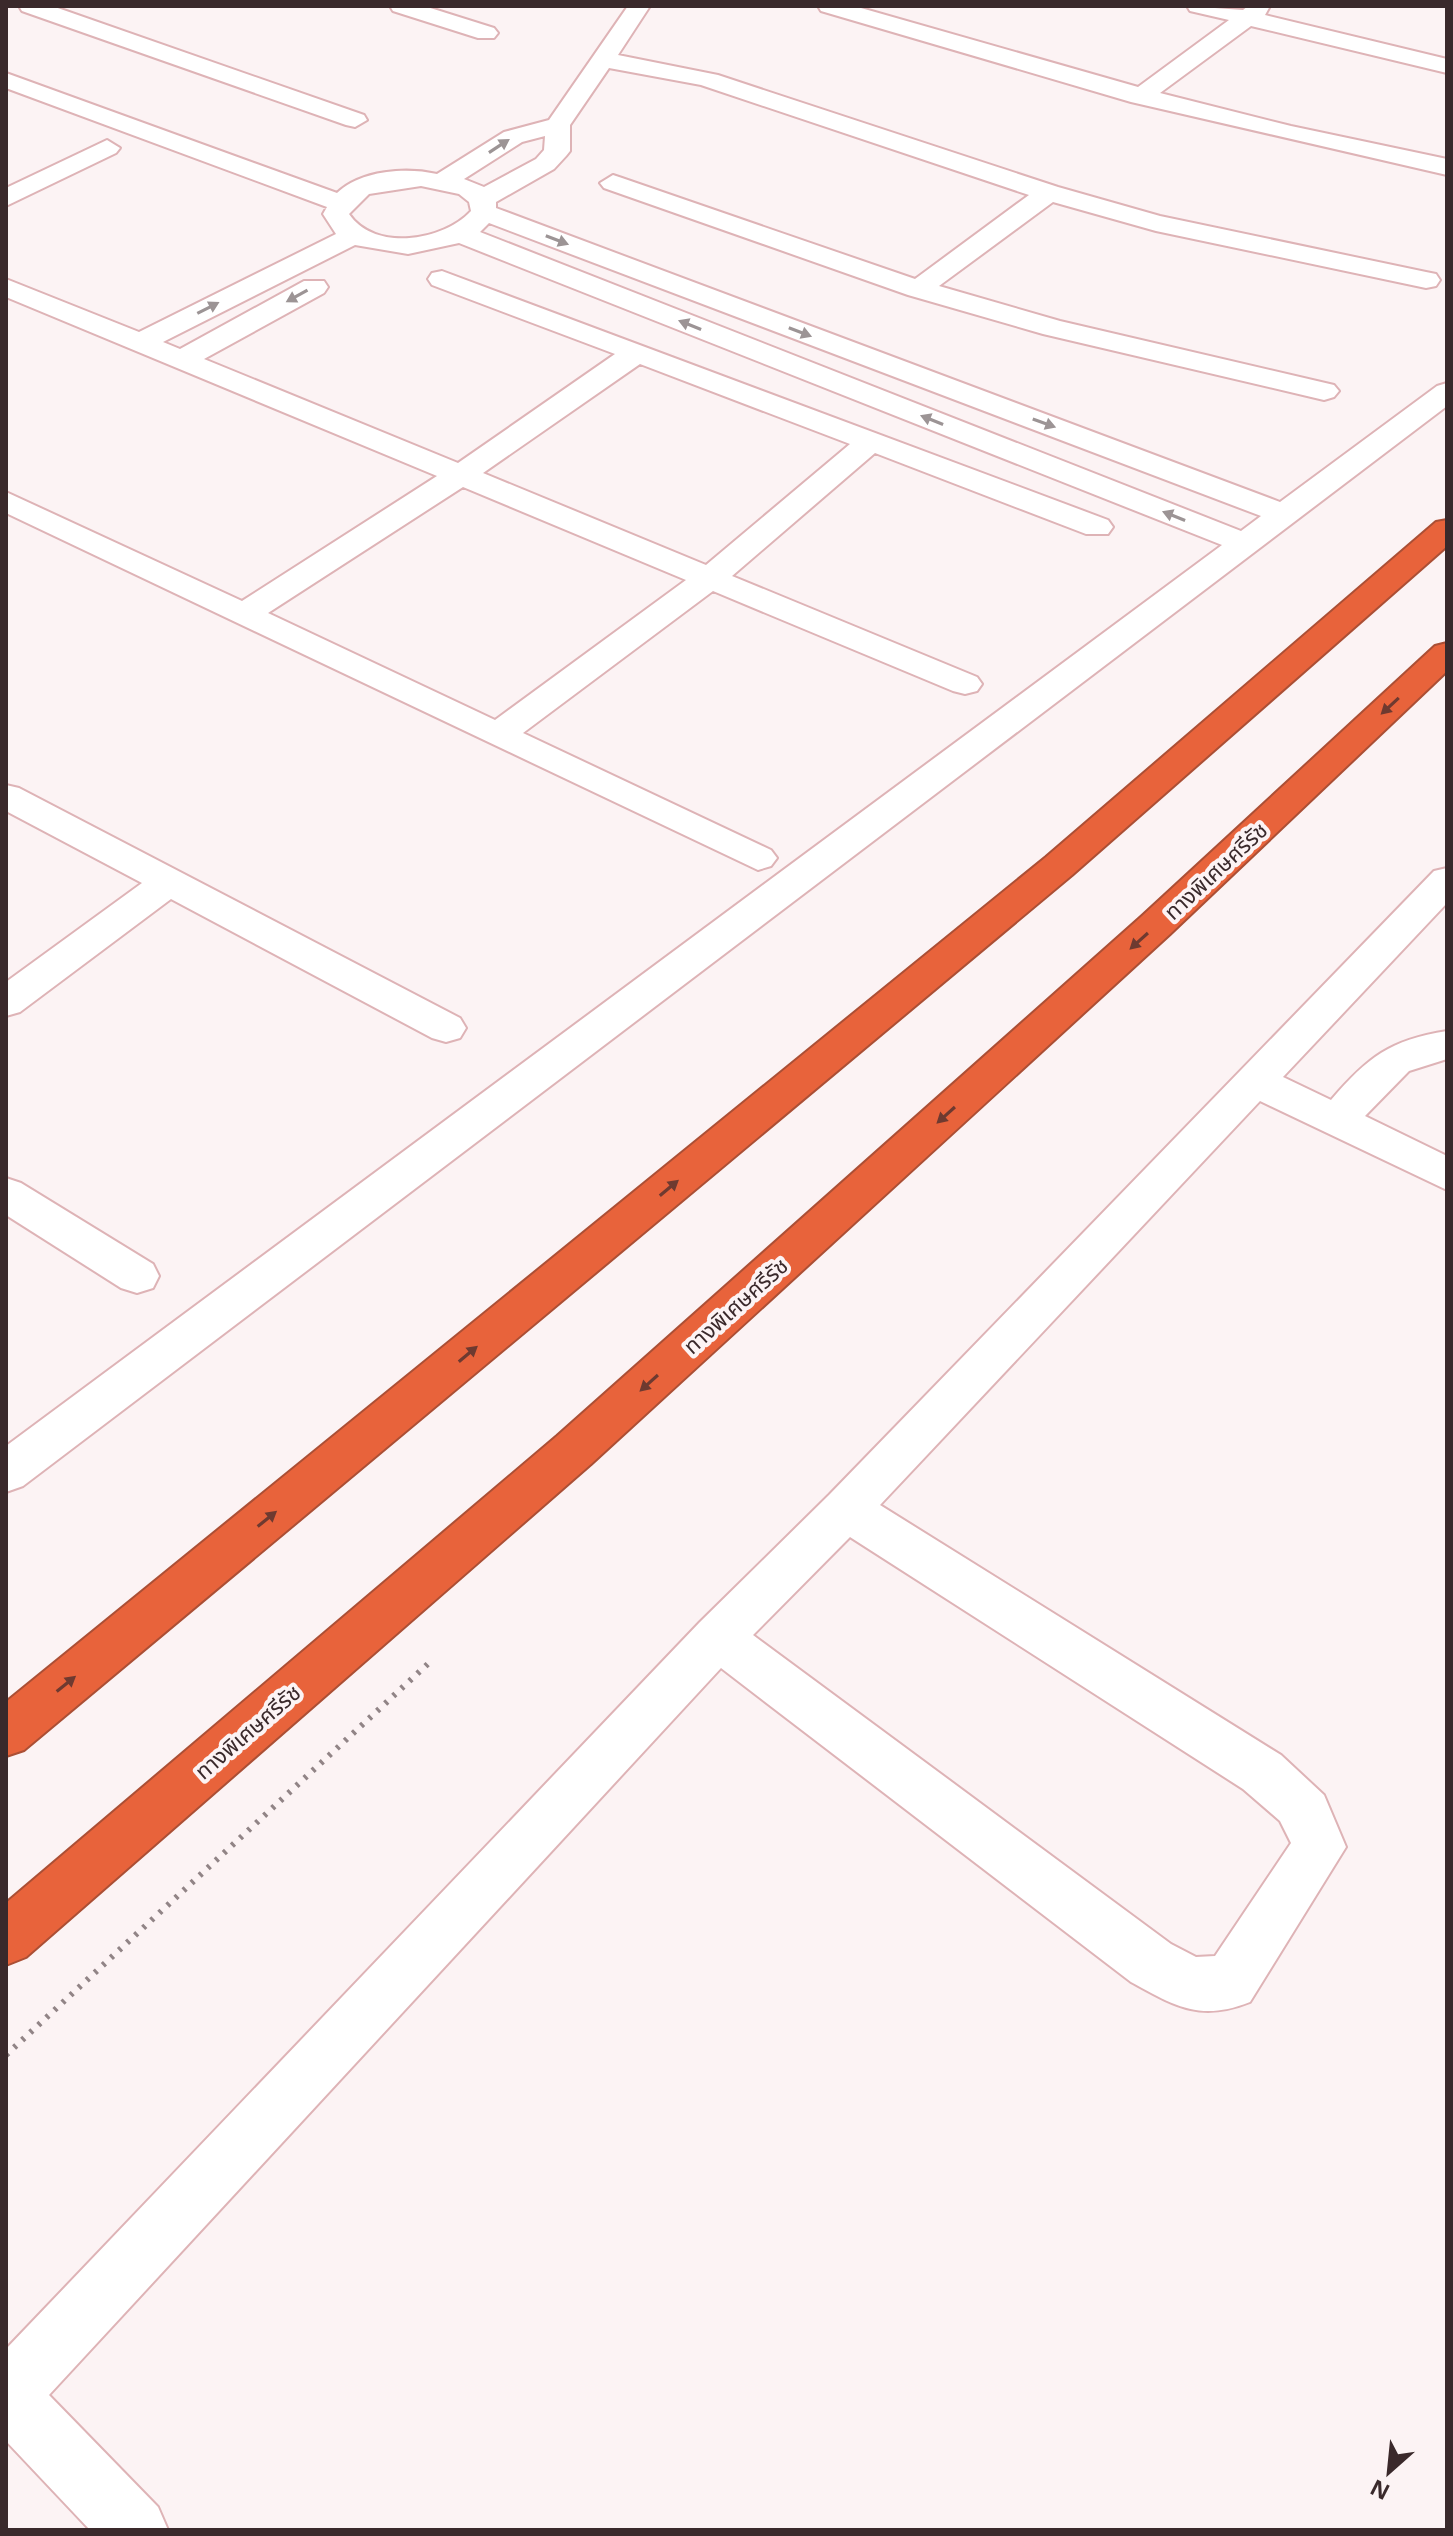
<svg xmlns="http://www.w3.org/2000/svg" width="1453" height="2536" font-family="'Noto Sans','Noto Sans Thai',sans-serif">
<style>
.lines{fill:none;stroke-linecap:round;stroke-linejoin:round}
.minor-casing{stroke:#deb3b6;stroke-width:4}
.highway-casing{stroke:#ab4f35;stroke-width:4}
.path{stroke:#918486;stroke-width:6;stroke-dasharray:3 8;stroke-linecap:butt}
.minor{fill:#fff;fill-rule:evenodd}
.highway{fill:#e8633b;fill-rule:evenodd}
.oneway{fill:#9c9495}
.oneway2{fill:#6e3a30}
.labels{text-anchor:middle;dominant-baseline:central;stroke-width:8;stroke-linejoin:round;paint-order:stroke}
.street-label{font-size:22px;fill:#3a292b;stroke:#fcf3f4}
</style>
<rect width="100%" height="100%" fill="#fcf3f4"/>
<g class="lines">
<defs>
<g id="minor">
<polygon points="19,6 52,6 364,115 367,120 355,127 346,125 22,11"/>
<polygon points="390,6 424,6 494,28 498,33 494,38 478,38 393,11"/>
<path d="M628,6h22l-32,49 100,20 340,112 102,29 266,56 10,2 4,6 -4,6 -10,2 -270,-57 -103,-29 -114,84 121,35 274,64 5,6 -5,6 -10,3 -281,-66 -135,-39 -304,-107 -4,-5 13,-8 9,3 293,101 114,-84 -328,-110 -92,-17 -39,57v26l-4,5 -12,13 -58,33v6l784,294 157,-116 10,-3v23l-1424,1080 -17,6v-46l1216,-901 -763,-302 -51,11 -53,-9 -192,97 17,7 124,-68h20l4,6 -4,6 -120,66 254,104 157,-109 -183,-69 -4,-6 4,-6 10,-2 666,249 5,7 -5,7h-22l-211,-81 -143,123 245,101 5,7 -5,7 -12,3 -12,-3 -240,-100 -190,142 248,117 6,8 -6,8 -13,4 -752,-357v-21l236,109 195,-125 -431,-179v-18l133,53 197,-98 -13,-20 4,-7 -321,-119v-15l331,120c24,-23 69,-26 100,-19l67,-42 45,-12zM545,136l-1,14 -8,9 -52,28 -20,-8 58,-37zM421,186l38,8 10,8 2,9c-28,30 -96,41 -122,3l20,-20zM489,223l772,293 -20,15 -761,-299zM640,364l210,80 -144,121 -223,-92zM463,487l223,93 -191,140 -227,-107z"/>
<polygon points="818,6 854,6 1138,87 1229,20 1190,11 1187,6 1243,10 1248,6 1270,6 1265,15 1447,59 1447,73 1251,26 1160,93 1291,126 1447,159 1447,175 1131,102 821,11"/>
<polygon points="107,140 120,148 116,153 6,206 6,188"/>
<polygon points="6,785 19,788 460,1018 466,1028 460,1038 446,1042 432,1038 171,899 20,1012 6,1016 6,982 142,883 6,811"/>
<path d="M1447,868v35l-164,174 48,23c37,-43 59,-60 116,-69v28l-38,12 -44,45 82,40v34l-187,-89 -380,404 401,250 43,40 22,52 -96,155c-50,20 -75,4 -119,-20l-410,-314 -672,727 109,112 10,23h-78l-84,-89v-92l694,-727 129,-127 605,-624zM850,1537l393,252 37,32 11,22 -76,113 -19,1 -25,-13 -418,-309z"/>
<polygon points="6,1178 21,1183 153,1264 159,1276 153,1288 137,1293 121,1288 6,1215"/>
</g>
<g id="highway">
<polygon points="1447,520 1447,546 1072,875 24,1750 6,1756 6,1702 1046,857 1436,522"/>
<polygon points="1447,643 1447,671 1170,934 591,1464 26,1957 6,1965 6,1903 557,1436 1142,916 1435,646"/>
</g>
</defs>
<!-- minor casing -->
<use href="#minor" class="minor-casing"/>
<!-- highway casing -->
<use href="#highway" class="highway-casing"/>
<!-- path -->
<polyline class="path" points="6,2055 431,1661"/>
<!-- minor -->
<use href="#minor" class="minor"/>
<!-- highway -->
<use href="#highway" class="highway"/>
</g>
<!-- one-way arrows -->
<defs><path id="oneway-solid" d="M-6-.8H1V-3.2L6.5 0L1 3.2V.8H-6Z" transform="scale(2)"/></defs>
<g class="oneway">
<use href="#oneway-solid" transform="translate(499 146) rotate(-33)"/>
<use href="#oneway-solid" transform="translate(557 240) rotate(21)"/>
<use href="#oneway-solid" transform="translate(297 296) rotate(151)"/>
<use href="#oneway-solid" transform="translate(208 308) rotate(-27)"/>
<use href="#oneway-solid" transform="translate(690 325) rotate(-158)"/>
<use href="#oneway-solid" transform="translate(800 332) rotate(21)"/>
<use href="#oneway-solid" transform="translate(932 420) rotate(-158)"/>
<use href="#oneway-solid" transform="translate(1044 423) rotate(20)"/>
<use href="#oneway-solid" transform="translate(1174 516) rotate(-158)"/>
</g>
<g class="oneway2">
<use href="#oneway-solid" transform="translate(1390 706) rotate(137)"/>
<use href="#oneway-solid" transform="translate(1139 941) rotate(138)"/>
<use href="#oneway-solid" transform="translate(946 1115) rotate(138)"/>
<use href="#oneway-solid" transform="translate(669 1188) rotate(-40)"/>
<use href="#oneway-solid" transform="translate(468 1354) rotate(-40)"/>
<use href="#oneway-solid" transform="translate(649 1383) rotate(138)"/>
<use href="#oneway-solid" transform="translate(267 1519) rotate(-39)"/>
<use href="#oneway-solid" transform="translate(66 1684) rotate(-39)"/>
</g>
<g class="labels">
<!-- street labels -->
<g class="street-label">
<text transform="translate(1215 870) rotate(-43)">ทางพิเศษศรีรัช</text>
<text transform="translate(735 1305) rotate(-42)">ทางพิเศษศรีรัช</text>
<text transform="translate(247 1731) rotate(-41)">ทางพิเศษศรีรัช</text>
</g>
</g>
<!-- border -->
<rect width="1453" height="2536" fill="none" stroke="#3a292b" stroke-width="16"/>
<!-- north arrow -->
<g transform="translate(1389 2472) rotate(207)" stroke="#fcf3f4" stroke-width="6" paint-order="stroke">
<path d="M0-6L14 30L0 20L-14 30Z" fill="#3a292b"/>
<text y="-12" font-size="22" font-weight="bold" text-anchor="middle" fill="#3a292b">N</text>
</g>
</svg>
